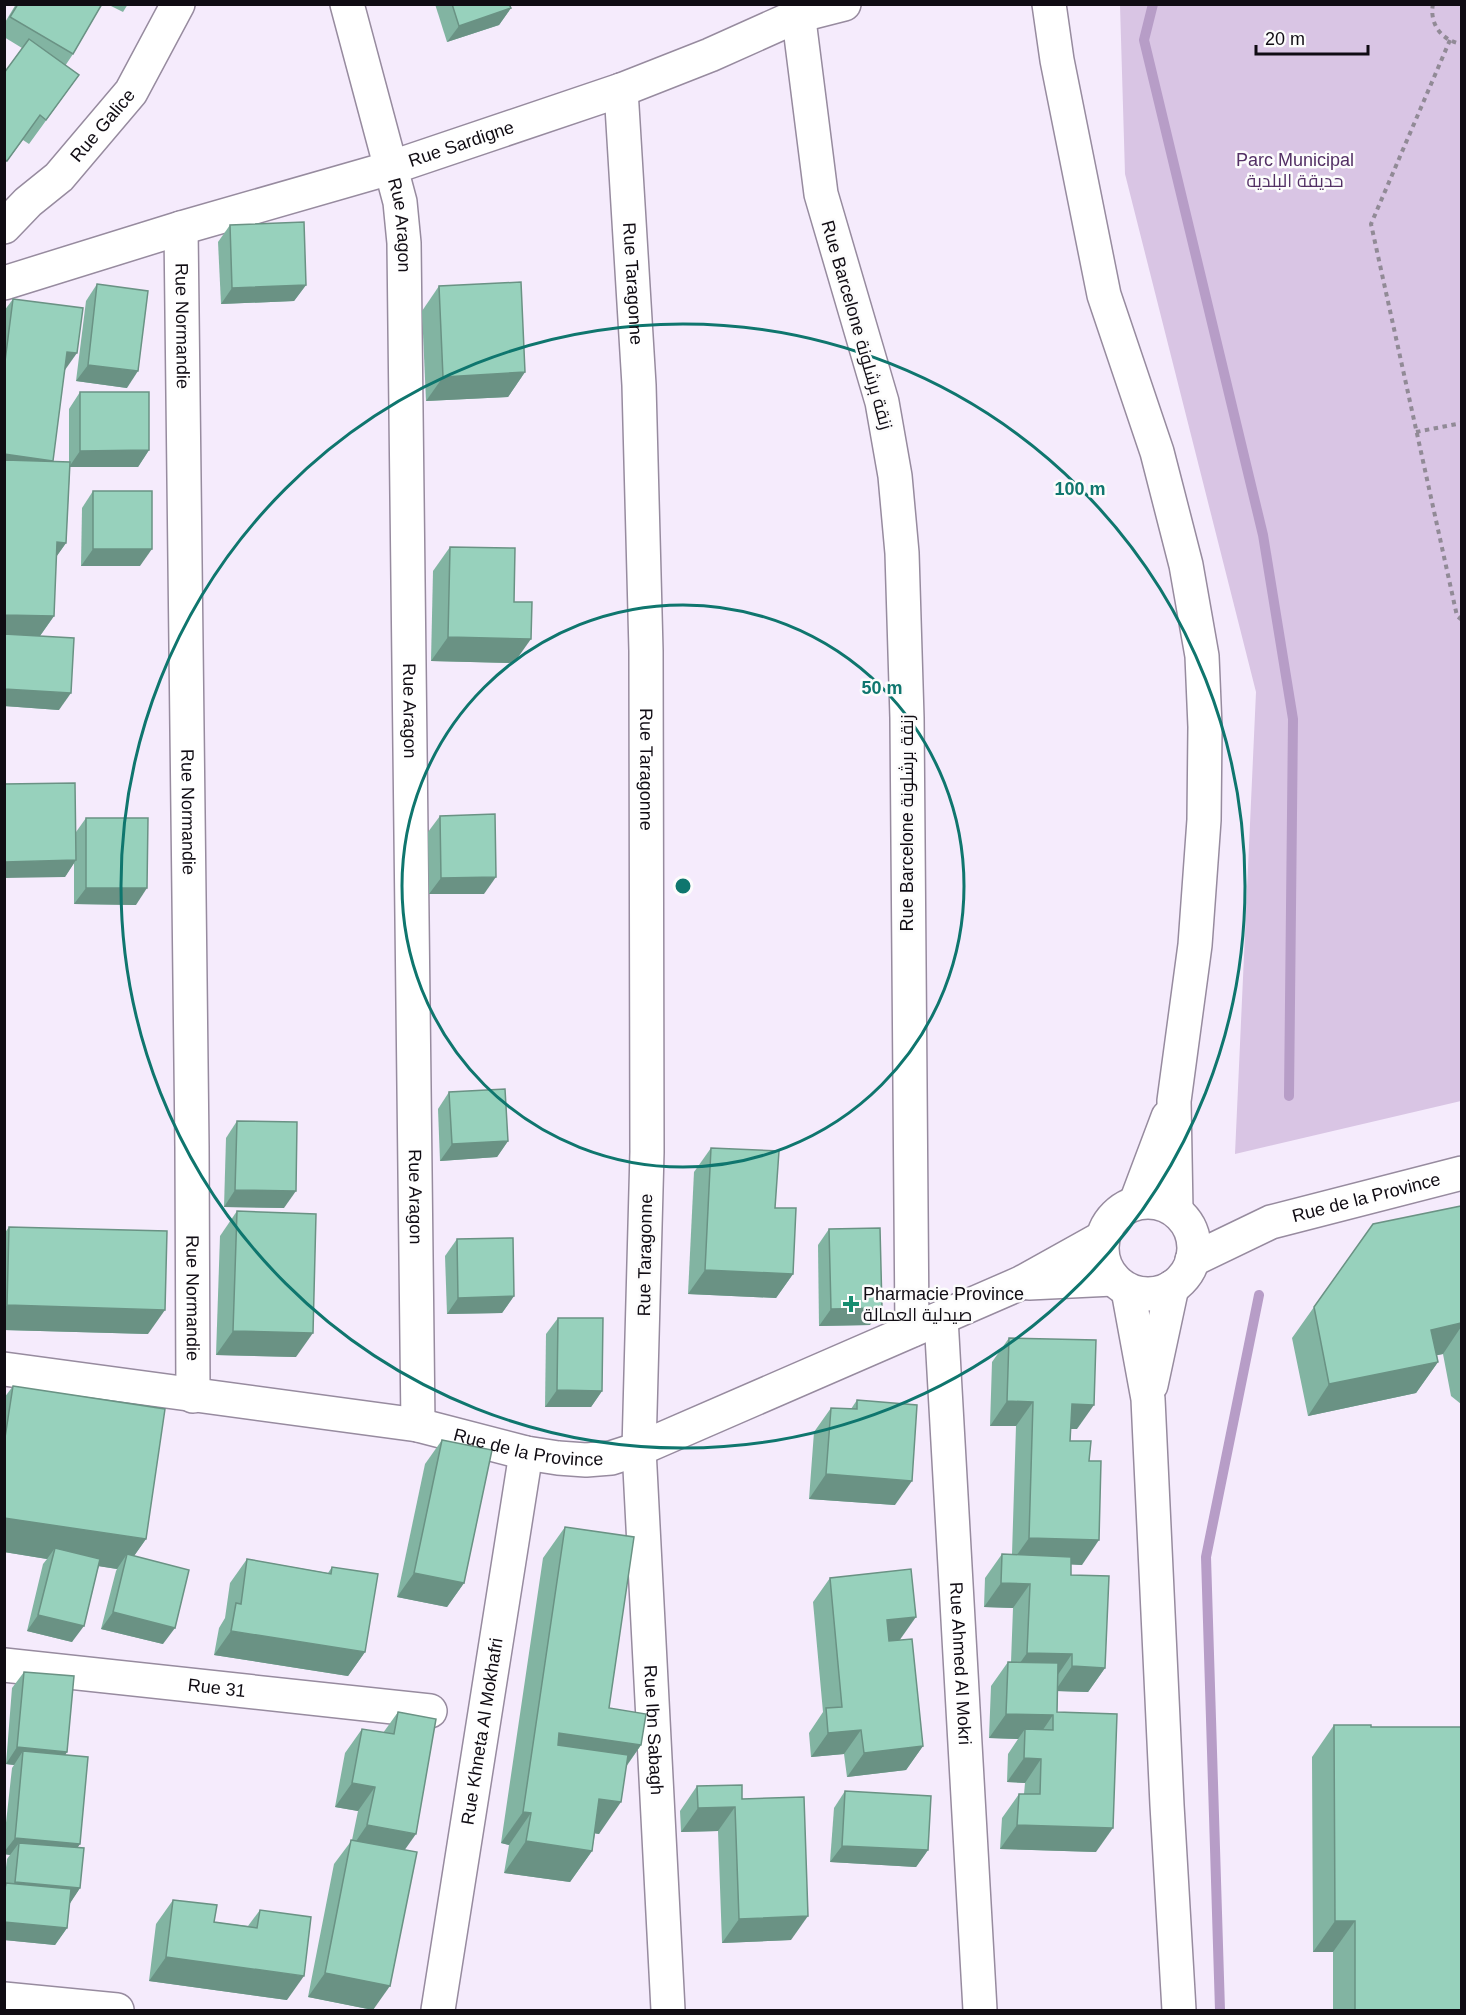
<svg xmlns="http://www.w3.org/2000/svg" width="1466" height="2015" font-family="Arial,Cairo,sans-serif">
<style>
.green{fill:#d9c5e4}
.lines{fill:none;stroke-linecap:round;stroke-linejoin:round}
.stream{stroke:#b79dc7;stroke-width:10}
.minor-casing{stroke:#978b9f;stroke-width:36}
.path{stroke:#918a96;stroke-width:4;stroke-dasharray:4.5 4.5;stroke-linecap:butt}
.minor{stroke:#fff;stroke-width:33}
.wall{fill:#82b4a2}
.shaded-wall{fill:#6a9284}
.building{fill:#97d1bc;stroke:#6a9284;stroke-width:1.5}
.ring{fill:none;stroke:#0f766e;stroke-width:3}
.poi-dot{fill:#178d70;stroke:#fcfcfc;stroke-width:2}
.labels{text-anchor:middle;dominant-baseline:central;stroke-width:5;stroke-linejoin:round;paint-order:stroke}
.street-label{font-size:18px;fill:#100c13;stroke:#fcfcfc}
.park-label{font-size:18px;fill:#533065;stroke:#fcfcfc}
.poi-label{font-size:18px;fill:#100c13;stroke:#fcfcfc;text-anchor:start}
.centre{fill:#0f766e;stroke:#fcfcfc;stroke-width:3}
.ring-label{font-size:18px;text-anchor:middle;font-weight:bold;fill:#0f766e;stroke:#fcfcfc;stroke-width:5;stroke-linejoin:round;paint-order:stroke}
</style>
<rect width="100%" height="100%" fill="#f5ebfc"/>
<!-- green -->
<polygon class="green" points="1120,5 1461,5 1461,1101 1235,1154 1256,692 1125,174"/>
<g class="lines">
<!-- stream -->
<g class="stream">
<polyline points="1153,4 1144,40 1263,535 1293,719 1289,1096"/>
<polyline points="1220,2010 1206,1557 1259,1295"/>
</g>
<defs>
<g id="minor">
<path id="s1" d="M347,4l53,198 4,41 14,1182"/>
<polyline points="797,4 821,194 882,402 895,476 902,553 907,718 912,1330"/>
<polyline points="1049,4 1057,60 1104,295 1157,452 1186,565 1202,656 1205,727 1204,820 1195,945 1174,1101 1176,1211"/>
<path id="s2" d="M621,90l18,295 7,266 1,501 -8,297 29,561"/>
<path id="s3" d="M4,227l24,-25 31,-25 72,-85 47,-88"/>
<path id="s4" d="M181,228l11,919 1,249"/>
<path id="s5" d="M4,283l177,-55 209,-60 231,-78 89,-35 87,-39 47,-12"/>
<circle cx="1148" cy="1248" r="46"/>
<polyline points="1136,1202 1168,1117"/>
<path id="s6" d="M1192,1260l79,-38 191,-49"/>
<polyline points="1029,1283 1113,1279"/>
<polyline points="1128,1290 1148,1399 1167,1805 1179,2010"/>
<path id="s7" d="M941,1318l39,692"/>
<path id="s8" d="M4,1369l414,56 108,28 32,5 28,2 25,-2 28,-9 382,-166 81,-45"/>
<polyline points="1151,1385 1172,1287"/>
<path id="s9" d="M4,1665l426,46"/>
<polyline points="4,1999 117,2010"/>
<path id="s10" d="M438,2010l88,-557"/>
</g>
</defs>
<!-- minor casing -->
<use href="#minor" class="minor-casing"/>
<!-- path -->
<g class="path">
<path d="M1433,4c-4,20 9,37 29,40"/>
<polyline points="1450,40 1371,224 1457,616 1462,620"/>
<polyline points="1416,432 1462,423"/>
</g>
<!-- minor -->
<use href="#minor" class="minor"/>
</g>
<!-- wall -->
<g class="wall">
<polygon points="16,4 102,4 73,54 65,66 79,75 29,144 23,140 4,165 4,73 22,48 4,37 4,24"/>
<polygon points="107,4 128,4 123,12"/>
<polygon points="435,4 509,4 511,8 499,25 447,42"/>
<polygon points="230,225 306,285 294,301 221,304 218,242"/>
<polygon points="97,284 127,388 76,381 86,301"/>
<polygon points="439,286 525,372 508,397 426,401 422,311"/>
<polygon points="13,299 64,371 52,462 69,462 69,409 80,392 149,450 138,467 70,467 66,543 56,557 54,616 40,636 59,710 4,706 4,311"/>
<polygon points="93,491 140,566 81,566 82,508"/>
<polygon points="450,547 514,602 514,663 431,661 433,571"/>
<polygon points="440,816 484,894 429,894 428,832"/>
<polygon points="86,818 136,905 74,904 74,863 65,877 76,832"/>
<polygon points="449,1092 508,1141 497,1157 440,1161 438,1109"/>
<polygon points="237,1121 284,1208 224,1207 226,1138"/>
<polygon points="711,1148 775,1208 793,1274 776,1298 688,1294 694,1172"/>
<polygon points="1461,1206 1461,1404 1451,1396 1443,1354 1437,1355 1438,1362 1416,1393 1308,1416 1292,1338 1314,1307"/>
<polygon points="237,1211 296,1357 216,1355 220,1236"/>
<polygon points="9,1227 148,1334 4,1330 4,1234"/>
<polygon points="829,1229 870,1325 819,1326 818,1245"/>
<polygon points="457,1239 514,1296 502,1313 447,1314 445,1256"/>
<polygon points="558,1318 602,1391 591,1407 545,1407 546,1334"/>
<polygon points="1009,1338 1077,1429 1071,1429 1070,1441 1082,1565 1071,1564 1071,1575 1105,1668 1088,1692 1058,1691 1057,1712 1096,1852 1000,1849 1002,1818 1019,1794 1024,1794 1025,1783 1007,1782 1008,1754 1018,1739 989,1738 991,1686 1008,1662 1011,1662 1013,1608 984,1607 985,1578 1002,1554 1012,1554 1016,1426 990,1426 992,1362"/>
<polygon points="13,1386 146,1539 134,1556 163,1644 101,1629 116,1571 117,1569 99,1566 72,1642 27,1631 43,1564 47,1559 4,1552 4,1398"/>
<polygon points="857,1400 895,1505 809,1499 814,1432 831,1408 851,1409"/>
<polygon points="442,1440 464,1583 447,1607 397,1597 425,1464"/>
<polygon points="565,1527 609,1708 641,1745 626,1767 599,1834 595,1833 592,1851 570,1882 504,1873 509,1845 501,1843 543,1558"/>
<polygon points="247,1559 328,1573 332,1567 365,1652 348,1676 214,1655 219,1628 225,1618 230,1583"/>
<polygon points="830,1578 899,1640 923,1746 906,1770 847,1777 844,1754 811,1757 809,1733 823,1712 813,1602"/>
<polygon points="24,1672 67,1752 65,1755 80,1844 77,1848 80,1888 69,1904 67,1928 55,1945 4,1940 4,1884 7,1859 10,1855 4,1854 4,1841 12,1768 14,1765 6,1764 12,1688"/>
<polygon points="398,1712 405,1850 373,2010 308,1997 334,1864 352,1840 358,1811 335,1807 345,1753 362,1729 383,1733"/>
<polygon points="1334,1725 1371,1727 1461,2010 1333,2010 1333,1952 1313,1952 1312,1757"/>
<polygon points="697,1786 742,1799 791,1940 722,1943 718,1831 681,1832 680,1811"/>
<polygon points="845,1791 928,1850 916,1867 830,1862 834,1808"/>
<polygon points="173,1900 214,1922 248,1926 260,1910 287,2000 149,1981 156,1924"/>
</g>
<!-- shaded-wall -->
<g class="shaded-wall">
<polygon points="511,8 499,25 447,42 459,26"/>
<polygon points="306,285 294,301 221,304 232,288"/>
<polygon points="67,352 77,353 60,377"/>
<polygon points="88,365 138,371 127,388 76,381"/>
<polygon points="525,372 508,397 426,401 443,377"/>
<polygon points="149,450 138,467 69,467 80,451"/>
<polygon points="4,454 53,461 36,485 4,461"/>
<polygon points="57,542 66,543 49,567"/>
<polygon points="93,549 152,549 140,566 81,566"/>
<polygon points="4,615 54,616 37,640 4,640"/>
<polygon points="448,637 531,639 514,663 431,661"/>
<polygon points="4,689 71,693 59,710 4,706"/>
<polygon points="76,860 65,877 4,878 4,862"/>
<polygon points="496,877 484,894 429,894 441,878"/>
<polygon points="86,888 147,888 136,905 74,904"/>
<polygon points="508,1141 497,1157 440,1161 452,1144"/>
<polygon points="235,1190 296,1191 284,1208 224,1207"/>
<polygon points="705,1270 793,1274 776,1298 688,1294"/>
<polygon points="514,1296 502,1313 447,1314 458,1298"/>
<polygon points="7,1305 165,1310 148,1334 4,1330 4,1309"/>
<polygon points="882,1308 870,1325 819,1326 831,1309"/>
<polygon points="1461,1323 1461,1327 1443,1354 1409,1361 1431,1330"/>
<polygon points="233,1331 313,1333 296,1357 216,1355"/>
<polygon points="1438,1362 1416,1393 1308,1416 1329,1384"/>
<polygon points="557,1390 602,1391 591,1407 545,1407"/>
<polygon points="1007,1401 1033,1402 1016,1426 990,1426"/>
<polygon points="1072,1404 1094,1405 1077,1429 1055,1429"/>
<polygon points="826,1474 912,1481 895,1505 809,1499"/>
<polygon points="4,1518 146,1539 124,1570 127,1554 117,1569 52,1559 55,1548 47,1559 4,1552"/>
<polygon points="1029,1538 1099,1540 1082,1565 1012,1562"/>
<polygon points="414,1573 464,1583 447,1607 397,1597"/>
<polygon points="1001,1583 1030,1584 1013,1608 984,1607"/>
<polygon points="113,1612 175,1628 163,1644 101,1629"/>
<polygon points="38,1615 84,1626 72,1642 27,1631"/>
<polygon points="916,1617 899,1641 870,1644 887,1620"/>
<polygon points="231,1631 365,1652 348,1676 214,1655"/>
<polygon points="1027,1653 1072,1654 1055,1679 1010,1677"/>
<polygon points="1072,1666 1105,1668 1088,1692 1055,1691"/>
<polygon points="1006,1714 1053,1715 1036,1740 1025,1729 1018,1739 989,1738"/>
<polygon points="861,1730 844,1754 811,1757 828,1733"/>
<polygon points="559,1733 641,1745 619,1776 537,1764"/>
<polygon points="923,1746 906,1770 847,1777 864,1753"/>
<polygon points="17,1747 67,1752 56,1768 23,1751 14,1765 6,1764"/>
<polygon points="1024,1758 1041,1759 1025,1783 1007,1782"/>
<polygon points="352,1783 375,1787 358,1811 335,1807"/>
<polygon points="599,1799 621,1802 599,1834 578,1831"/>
<polygon points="735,1807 718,1831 681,1832 698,1808"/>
<polygon points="523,1812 531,1813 509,1845 501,1843"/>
<polygon points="367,1825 416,1834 399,1858 350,1850"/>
<polygon points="1017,1825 1113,1828 1096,1852 1000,1849"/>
<polygon points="15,1838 80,1844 68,1861 19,1843 10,1855 4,1854 4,1852"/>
<polygon points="526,1841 592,1851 570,1882 504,1873"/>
<polygon points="842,1846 928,1850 916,1867 830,1862"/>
<polygon points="15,1882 80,1888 69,1905 4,1896"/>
<polygon points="808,1916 791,1940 722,1943 739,1919"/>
<polygon points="1335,1921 1355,1921 1333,1952 1313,1952"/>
<polygon points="4,1922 67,1928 55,1945 4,1940"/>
<polygon points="166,1957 304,1976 287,2000 149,1981"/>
<polygon points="325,1973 390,1986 373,2010 308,1997"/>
</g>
<!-- building -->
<g class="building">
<polygon points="18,4 102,4 73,54 10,17"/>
<polygon points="452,4 509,4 511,8 459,26"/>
<polygon points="29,39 79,75 46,120 40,115 7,161 4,159 4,73"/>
<polygon points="304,222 306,285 232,288 230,225"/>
<polygon points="521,282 525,372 443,377 439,286"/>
<polygon points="97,284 148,291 138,371 88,365"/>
<polygon points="13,299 83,308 77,353 67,352 53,461 4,454 4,369"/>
<polygon points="80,392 149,392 149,450 80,451"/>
<polygon points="5,460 70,462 66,543 57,542 54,616 4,615"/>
<rect x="93" y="491" width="59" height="58"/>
<polygon points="450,547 515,548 514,602 532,602 531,639 448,637"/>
<polygon points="4,634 74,638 71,693 4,689"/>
<polygon points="75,783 76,860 4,862 4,784"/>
<polygon points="495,814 496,877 441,878 440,816"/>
<polygon points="86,818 148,818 147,888 86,888"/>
<polygon points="505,1089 508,1141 452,1144 449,1092"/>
<polygon points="237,1121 297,1122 296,1191 235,1190"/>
<polygon points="711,1148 779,1151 775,1208 796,1208 793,1274 705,1270"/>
<polygon points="1461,1206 1461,1323 1431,1330 1438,1362 1329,1384 1314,1307 1373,1224"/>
<polygon points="237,1211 316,1214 313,1333 233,1331"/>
<polygon points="9,1227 167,1231 165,1310 7,1305"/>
<polygon points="880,1228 882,1308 831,1309 829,1229"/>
<polygon points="513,1238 514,1296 458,1298 457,1239"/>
<polygon points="558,1318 603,1318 602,1391 557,1390"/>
<polygon points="1009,1338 1096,1340 1094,1405 1072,1404 1070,1441 1091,1441 1089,1461 1101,1461 1099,1540 1029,1538 1033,1402 1007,1401"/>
<polygon points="13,1386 165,1409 146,1539 4,1518 4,1444"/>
<polygon points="857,1400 917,1405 912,1481 826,1474 831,1408 857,1409"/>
<polygon points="442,1440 492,1450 464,1583 414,1573"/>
<polygon points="565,1527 634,1537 609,1708 646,1714 641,1745 559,1733 558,1745 628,1755 621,1802 599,1799 592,1851 526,1841 531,1813 523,1812"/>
<polygon points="55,1548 100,1559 84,1626 38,1615"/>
<polygon points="127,1554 189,1570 175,1628 113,1612"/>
<polygon points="1002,1554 1071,1557 1071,1575 1109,1576 1105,1668 1072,1666 1072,1654 1027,1653 1030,1584 1001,1583"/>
<polygon points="247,1559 331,1574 332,1567 378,1574 365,1652 231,1631 236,1603 241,1604"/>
<polygon points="911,1569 916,1617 887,1620 889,1641 912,1639 923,1746 864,1753 861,1730 828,1733 826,1708 842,1707 830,1578"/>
<polygon points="1008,1662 1058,1663 1057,1712 1117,1714 1113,1828 1017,1825 1019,1794 1040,1794 1041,1759 1024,1758 1025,1729 1053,1730 1053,1715 1006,1714"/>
<polygon points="24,1672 74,1676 67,1752 17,1747"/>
<polygon points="398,1712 436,1719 416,1834 367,1825 375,1787 352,1783 362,1729 394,1734"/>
<polygon points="1334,1725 1371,1725 1371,1727 1461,1727 1461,2010 1355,2010 1355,1921 1335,1921"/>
<polygon points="23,1751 88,1757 80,1844 15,1838"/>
<polygon points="742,1785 742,1799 804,1797 808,1916 739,1919 735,1807 698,1808 697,1786"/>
<polygon points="845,1791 931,1796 928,1850 842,1846"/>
<polygon points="351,1840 417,1852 390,1986 325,1973"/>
<polygon points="19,1843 84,1848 80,1888 15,1882"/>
<polygon points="6,1883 71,1889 67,1928 4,1922 4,1894"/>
<polygon points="173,1900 217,1905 214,1922 257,1928 260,1910 311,1917 304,1976 166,1957"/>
</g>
<!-- distance rings -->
<g class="ring">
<circle cx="683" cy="886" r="281"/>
<circle cx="683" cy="886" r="562"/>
</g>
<!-- markers -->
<path class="poi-dot" d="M848 1295h6v6h6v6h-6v6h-6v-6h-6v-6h6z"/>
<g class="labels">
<!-- street labels -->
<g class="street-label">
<text stroke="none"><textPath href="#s3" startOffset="142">Rue Galice</textPath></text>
<text stroke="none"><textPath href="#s5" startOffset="478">Rue Sardigne</textPath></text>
<text stroke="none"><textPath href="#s1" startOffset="228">Rue Aragon</textPath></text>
<text stroke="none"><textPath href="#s2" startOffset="194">Rue Taragonne</textPath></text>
<text transform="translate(857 325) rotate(74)">Rue Barcelone زنقة برشلونة</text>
<text stroke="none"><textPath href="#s4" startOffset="98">Rue Normandie</textPath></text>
<text stroke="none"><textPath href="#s1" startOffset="714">Rue Aragon</textPath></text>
<text stroke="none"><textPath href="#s2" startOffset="680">Rue Taragonne</textPath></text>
<text stroke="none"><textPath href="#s4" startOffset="584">Rue Normandie</textPath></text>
<text transform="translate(907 823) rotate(-90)">Rue Barcelone زنقة برشلونة</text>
<text stroke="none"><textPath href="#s1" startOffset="1200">Rue Aragon</textPath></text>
<text stroke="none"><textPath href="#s6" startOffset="186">Rue de la Province</textPath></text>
<text transform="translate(645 1255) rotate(-89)">Rue Taragonne</text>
<text stroke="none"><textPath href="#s4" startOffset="1070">Rue Normandie</textPath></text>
<text stroke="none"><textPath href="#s8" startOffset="531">Rue de la Province</textPath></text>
<text stroke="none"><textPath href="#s7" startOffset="346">Rue Ahmed Al Mokri</textPath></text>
<text stroke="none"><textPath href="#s9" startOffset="214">Rue 31</textPath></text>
<text stroke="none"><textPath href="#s2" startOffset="1641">Rue Ibn Sabagh</textPath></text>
<text stroke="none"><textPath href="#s10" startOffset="282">Rue Khneta Al Mokhafri</textPath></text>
</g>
<!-- park labels -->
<g class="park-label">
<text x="1295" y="160">Parc Municipal<tspan x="1295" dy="21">حديقة البلدية</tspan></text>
</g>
<!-- poi labels -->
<g class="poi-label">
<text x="863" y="1294">Pharmacie Province<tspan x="863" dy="21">صيدلية العمالة</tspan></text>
</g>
</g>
<circle cx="683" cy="886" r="9" class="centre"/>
<g class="ring-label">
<text x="1080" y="495">100 m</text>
<text x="882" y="694">50 m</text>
</g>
<!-- border -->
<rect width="1466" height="2015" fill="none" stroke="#100c13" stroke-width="12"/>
<!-- scale -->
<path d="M1256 45v9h112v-9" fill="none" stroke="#100c13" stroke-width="3"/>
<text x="1265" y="45" font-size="18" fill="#100c13" stroke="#fcfcfc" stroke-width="4.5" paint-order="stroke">20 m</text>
</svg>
